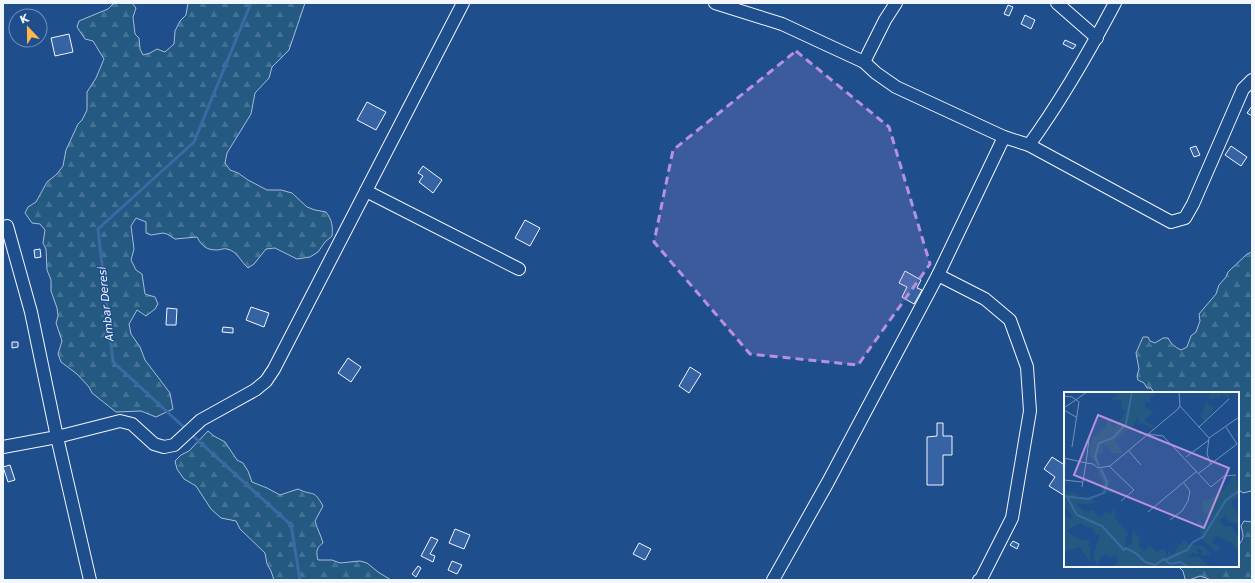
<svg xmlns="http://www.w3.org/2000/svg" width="1255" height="583" font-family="'DejaVu Sans',sans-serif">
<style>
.forest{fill:url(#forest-firs);stroke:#a8bbd7}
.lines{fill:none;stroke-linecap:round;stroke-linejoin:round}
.stream{stroke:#3b69a3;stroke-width:3}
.building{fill:#3563a3;stroke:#f2f6ff}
.minor-casing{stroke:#f2f6ff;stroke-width:14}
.minor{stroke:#1f4e8c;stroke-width:12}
.marked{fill:#b691df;fill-opacity:0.2;stroke:#b691df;stroke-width:3;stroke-dasharray:8 5;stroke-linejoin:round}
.labels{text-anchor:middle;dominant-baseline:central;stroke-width:3;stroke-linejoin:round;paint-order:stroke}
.water-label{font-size:11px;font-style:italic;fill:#f2f6ff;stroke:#1f4e8c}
.inset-river{fill:none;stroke:#3b69a3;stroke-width:2}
.inset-road{fill:none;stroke:#7391ba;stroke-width:1}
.view{fill:#b691df;fill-opacity:0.15;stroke:#b691df;stroke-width:2}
.inset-edge{fill:none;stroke:#f2f6ff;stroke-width:2}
</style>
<defs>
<pattern id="forest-firs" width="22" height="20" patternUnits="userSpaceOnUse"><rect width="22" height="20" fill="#245a82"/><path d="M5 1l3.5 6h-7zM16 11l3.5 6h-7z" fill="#447295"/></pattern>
</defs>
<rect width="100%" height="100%" fill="#1f4e8c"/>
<!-- forest -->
<g class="forest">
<path d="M114,3h18l4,5 -3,9 2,17 4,4 1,11 3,6 7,-2 7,-4 8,3 9,-8 1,-13 5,-10 6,-6 2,-12h117l-16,47 -17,17 -3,11 -14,15 -4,21 -24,39 -2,10 5,7 8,3 10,7 19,10h14l11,3 15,14 8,3 11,2c6,8 7,14 6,24l-7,6 -7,10 -8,5 -13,2 -22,-11 -9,1 -12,15 -6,4c-7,-6 -11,-17 -21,-19 -3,-1 -7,1 -10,1 -11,0 -15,-4 -20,-13l-22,2 -8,-5 -4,-1 -12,2 -5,-2v-11l-10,-4 -5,8 3,23 -3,11 5,10 6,4 3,20 10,3 3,7 -3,5 -9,7 -9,-6 -8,14 2,10 9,13 5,13 25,33 3,16 -17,8 -15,-6 -25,1 -24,-19 -3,-6 -12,-13 -16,-12 -3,-8 4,-13 -6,-18 2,-7 -1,-8 -6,-17v-11l-4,-10 -1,-21 -3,-6 2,-13 -5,-6 -8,-1 -7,-10 3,-6 8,-5 11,-20 10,-8 6,-8 3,-16 12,-26 4,-4 5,-10v-18l9,-14 8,-19 -11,-18 -8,-2 -8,-12 2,-6 29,-12z"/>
<path d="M1252,252v241l-1,-2 -8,2 -4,-3 -1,-8v-89h-84l-3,-5h-4l-3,-5 -6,-3 -1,-4 2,-7 -3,-16 7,-16h5l2,4 5,2 8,-5h5c3,6 7,9 13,12l6,-3 4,-11 5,-4 4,-11 -1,-7 17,-20 3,-9 7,-8 2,-5 19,-18z"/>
<path d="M208,431l6,5 11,6 12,18 6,3 5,8 4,11 15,6 13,7 18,-6c16,8 15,-1 25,17l-8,15c2,8 6,14 8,22 -7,5 -7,9 -5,17h14l8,3 20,-2 7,2 11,9 13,8h-117l-3,-9 -4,-7 -2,-11 -25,-24 -4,-8 -15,-3 -10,-9 -15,-23 -12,-7 -7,-10 -2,-8 6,-6 8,-4z"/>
<path d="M1244,521l8,1v58h-43v-1l-9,-3 -11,4 -4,-1 -2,-8 -5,-5h60c0,-6 -1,-12 0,-17 2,-11 8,-6 3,-23z"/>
</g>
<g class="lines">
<!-- stream -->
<g class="stream">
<polyline points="187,430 113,362 98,229 194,142 251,3"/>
<polyline points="191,434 291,525 300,580"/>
</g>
</g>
<!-- building -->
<g class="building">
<polygon points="1008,5 1013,7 1009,16 1004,14"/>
<polygon points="1025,15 1035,20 1031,29 1021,24"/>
<polygon points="69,34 73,52 55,56 51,38"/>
<polygon points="1065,40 1076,45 1073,49 1063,44"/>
<polygon points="367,102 386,112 376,130 357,120"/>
<polygon points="1252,106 1252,116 1247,113"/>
<polygon points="1196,146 1200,155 1194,157 1190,148"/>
<polygon points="1231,146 1247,157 1241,166 1225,155"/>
<polygon points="423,166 442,180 433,193 419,182 423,176 418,173"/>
<polygon points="525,220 540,228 530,246 515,238"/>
<polygon points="40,249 41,257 35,258 34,250"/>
<polygon points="905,271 921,280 917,288 922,290 914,304 902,297 907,287 899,283"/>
<polygon points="251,307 269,313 264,327 246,320"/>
<polygon points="167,308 177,309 176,325 166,325"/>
<polygon points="223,327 233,328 233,333 222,332"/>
<polygon points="12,342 18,342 18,347 12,348"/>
<polygon points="348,358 361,367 351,382 338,373"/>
<polygon points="690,367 701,374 689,393 679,386"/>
<polygon points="937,423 943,423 943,436 952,436 952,455 943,455 943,485 927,485 927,437 937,436"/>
<polygon points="1052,457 1063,464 1065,461 1065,496 1049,486 1055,477 1044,469"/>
<polygon points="10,465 15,480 8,482 3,467"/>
<polygon points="455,529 470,535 464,549 449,543"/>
<polygon points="431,537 438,540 430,554 435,556 433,562 421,556"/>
<polygon points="1013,541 1019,544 1017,549 1010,545"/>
<polygon points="639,543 651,549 645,560 633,554"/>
<polygon points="452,561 462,565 457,574 448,570"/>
<polygon points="418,566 421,568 416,577 412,574"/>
</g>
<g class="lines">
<defs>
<g id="minor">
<polyline points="715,3 782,24 864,62 876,73 896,87 1004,137 1029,145 1171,222 1185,218 1193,204 1243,89 1252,80"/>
<polyline points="1057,3 1097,38"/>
<polyline points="864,62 885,20 896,3"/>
<path d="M1029,145c32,-44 60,-93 86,-142"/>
<polyline points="366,191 519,269"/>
<polyline points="7,226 31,312 57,437 120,421 132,424 154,444 164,447 174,445 201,420 255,390 266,381 274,369 463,3"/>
<polyline points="938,275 985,299 1010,320 1027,367 1030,411 1012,518 981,579 979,580"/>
<polyline points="3,447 57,437 90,580"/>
<polyline points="773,580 828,482 938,275 1004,137"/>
</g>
</defs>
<!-- minor casing -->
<use href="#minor" class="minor-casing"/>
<!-- minor -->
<use href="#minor" class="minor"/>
</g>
<!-- marked area -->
<path class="marked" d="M796,51l93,76 41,137 -72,101 -108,-11 -96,-112 19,-92z"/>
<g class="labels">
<!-- water labels -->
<g class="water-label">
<text transform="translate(106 304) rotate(-96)">Ambar Deresi</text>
</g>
</g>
<!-- overview -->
<g transform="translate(1064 392)">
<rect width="175" height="175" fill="#1f4e8c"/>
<path d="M53,0h36l2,4 -6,1 2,6 -6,-2v7l9,4 -10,8 10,6 -2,2 -10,-5 -4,2v-9l-4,9 -19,16 8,12h-10l-10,-10 -1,10 -4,1 1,11h-2l-8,-10 3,-17 15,-13 -1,-5h5v6l3,1 11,-14 -4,-7 1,-6 -12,-1 6,-2zM145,0h22l-2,6 -8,-4 -1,5 -4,-2 -3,2h-4zM142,10l8,6 -9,13 -4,-4zM38,76l2,8 7,4 -3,6 7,7h-14l2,-10 -6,-12zM172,83l3,21 -8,6 8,16v6l-11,-2 -3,-8 -1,4 -5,2 7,7 5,-1 8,12v14l-8,-10 -15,-6 -4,6 9,7 -5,2 -15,-12 -1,-13 -4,-8 5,3 2,4 6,-4 -3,-8 -3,3 1,-4 -4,-2 3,-1 -1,-10 5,2 14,-9 9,-10 2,-6zM0,98l13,4v4l11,-1 6,3v3l-8,1 -8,-1 -1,2 8,7 8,-2 5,8 6,-3v-4l6,3 5,-7v11l12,14 -2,15 7,-4 1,-13 7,9 -1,7 5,6 6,-7 6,7 8,-3 4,9v-7l4,4 14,-18 -2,3 4,4 15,2 8,8 -9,2 -1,-6 -4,-2 1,7 -5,-2 -6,4h12l11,10h-98l6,-5 -2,-8 -6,5 -3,-5 -7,4 -3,8 -4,-10 7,-22 -4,1 -3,-6 -13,-6 -14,8 12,8 11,1v7l3,1 -3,3 2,9 -4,-1 -1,-5 -5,-2 2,-3 -4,-2 -14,4 -1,-35 9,2 -6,-10h-3z" fill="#245a82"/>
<path class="inset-river" d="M35,74l-4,-9 4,-14 14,-5 13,-14 6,-32M0,104l24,3 16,-6 3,-11 -6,-13M3,105l10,18 25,11 22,24 2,-2 11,6 8,8 10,3 9,-6 6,5 10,-2 9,5M101,168l22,-10 6,-8 10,-5 23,-37 13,-9"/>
<path class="inset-road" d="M0,4l8,1 7,5 -7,45M116,14l29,32M0,16l23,-16M0,18l12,7M135,35l30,-28M83,42l16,2 48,51 13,-11 12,-1M25,47l-3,24 7,1 5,4 12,-2 68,-57 2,-4 -1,-13M64,58l13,15M122,65l23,-17M0,66l22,5 -4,24M147,73l-4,-11 2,-16 30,-21M45,74l25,24 -13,11M135,81l38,-29 -11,-17M0,87l1,-21M0,88l18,2M84,120l49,-41M106,128l12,-9 6,-10 2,-10 -6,-8"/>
<path class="view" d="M34,23l131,53 -25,60 -130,-53z"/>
<rect width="175" height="175" class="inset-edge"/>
</g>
<!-- border -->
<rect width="1255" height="583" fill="none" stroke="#f2f6ff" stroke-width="8"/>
<!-- north arrow -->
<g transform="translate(28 28) rotate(338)"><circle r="19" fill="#1f4e8c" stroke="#7391ba"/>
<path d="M0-3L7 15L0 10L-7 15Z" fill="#ffb74d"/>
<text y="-6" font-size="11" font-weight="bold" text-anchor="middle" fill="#f2f6ff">K</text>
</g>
</svg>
